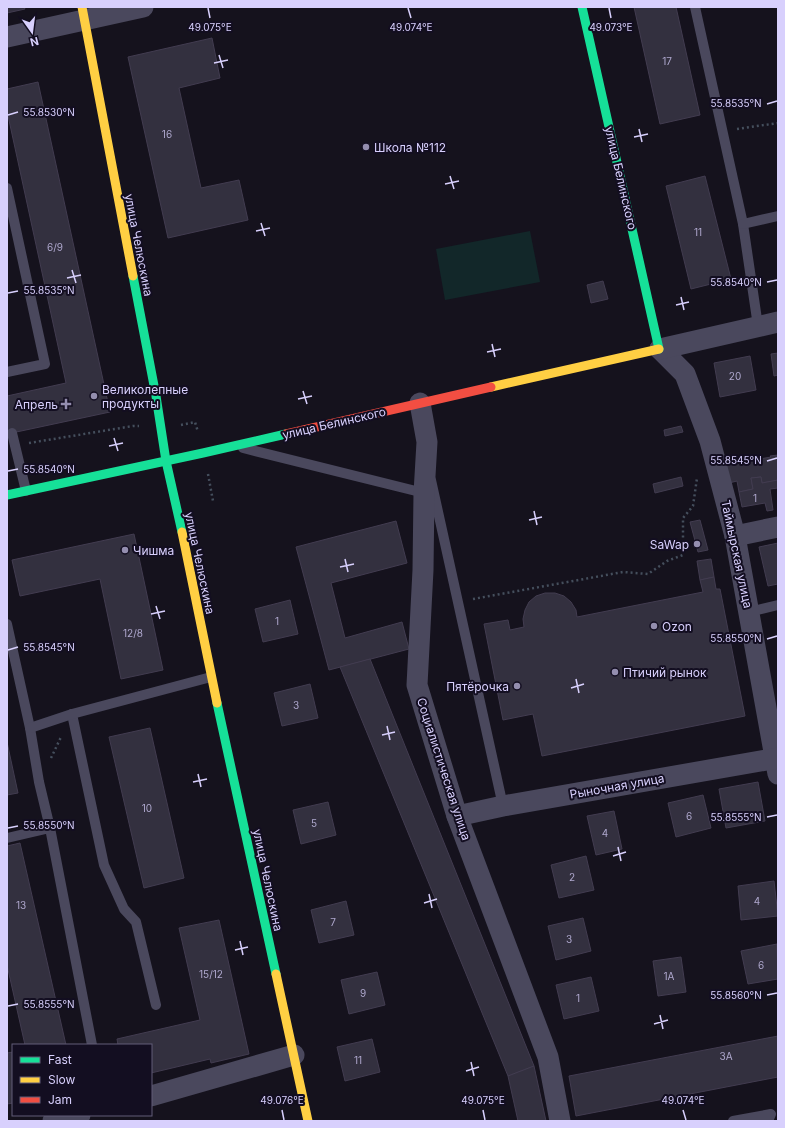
<svg xmlns="http://www.w3.org/2000/svg" width="785" height="1128" font-family="Inter,sans-serif">
<style>
.pitch{fill:#122729}
.building{fill:#33303f;stroke:#423c50}
.lines{fill:none;stroke-linecap:round;stroke-linejoin:round}
.path{stroke:#454f5d;stroke-width:2.5;stroke-dasharray:2 3;stroke-linecap:butt}
.lane{stroke:#4a485d;stroke-width:10}
.street{stroke:#4a485d;stroke-width:21}
.fast{stroke:#16e098;stroke-width:9}
.slow{stroke:#ffcf43;stroke-width:9}
.jam{stroke:#f24e42;stroke-width:9}
.ticks{fill:none;stroke:#d8d0fd;stroke-width:1.5}
.poi-dot{fill:#948eaf;stroke:#130e21;stroke-width:1.5}
.labels{text-anchor:middle;dominant-baseline:central;stroke-width:4;stroke-linejoin:round;paint-order:stroke}
.number-label{font-size:10px;fill:#afa8ce}
.poi-label{font-size:12px;fill:#d8d0fd;stroke:#130e21;text-anchor:start}
.street-label{font-size:12px;fill:#d8d0fd;stroke:#130e21}
.ticks-label{font-size:10px;text-anchor:middle;fill:#d8d0fd;stroke:#130e21;stroke-width:4;stroke-linejoin:round;paint-order:stroke}
</style>
<rect width="100%" height="100%" fill="#15121d"/>
<!-- pitch -->
<polygon class="pitch" points="530,231 540,282 445,300 436,249"/>
<!-- building -->
<g class="building">
<polygon points="7,7 24,7 25,9 7,13"/>
<polygon points="634,7 676,7 700,115 660,124"/>
<polygon points="212,38 220,78 179,88 201,188 239,180 248,220 168,238 128,57"/>
<polygon points="38,82 110,412 7,434 7,396 66,383 7,111 7,89"/>
<polygon points="705,176 731,279 691,289 666,186"/>
<polygon points="603,281 608,299 591,303 587,285"/>
<polygon points="778,353 778,375 774,376 771,354"/>
<polygon points="750,356 756,390 720,397 714,363"/>
<polygon points="681,426 683,432 665,436 664,430"/>
<polygon points="778,455 778,480 762,483 761,477 751,478 753,489 739,492 737,481 729,483 726,465 771,457 770,456"/>
<polygon points="681,477 683,486 655,493 653,484"/>
<polygon points="761,477 762,483 778,480 778,488 770,489 773,510 767,511 765,503 742,507 739,492 753,489 751,478"/>
<polygon points="700,520 708,550 698,552 690,522"/>
<polygon points="396,521 407,563 331,583 345,638 402,622 409,649 329,670 296,547"/>
<polygon points="134,534 163,670 121,679 100,579 20,596 12,560"/>
<polygon points="778,543 778,584 768,586 759,547"/>
<polygon points="711,559 714,577 700,580 697,561"/>
<polygon points="714,577 716,589 720,589 745,716 542,756 533,714 503,720 484,624 508,620 510,630 524,627 523,619 525,610 529,602 536,596 545,593 555,593 564,596 571,602 576,610 577,617 703,592 700,580"/>
<polygon points="290,600 298,634 263,642 255,609"/>
<polygon points="370,659 534,1066 508,1076 340,667"/>
<polygon points="310,684 318,718 282,726 274,693"/>
<polygon points="150,728 184,878 144,888 109,737"/>
<polygon points="7,742 18,793 7,795"/>
<polygon points="758,782 765,821 726,828 719,789"/>
<polygon points="703,795 711,828 676,837 668,803"/>
<polygon points="328,802 336,835 301,844 293,810"/>
<polygon points="614,811 622,849 596,855 587,816"/>
<polygon points="20,843 66,1045 25,1045 7,965 7,846"/>
<polygon points="586,856 594,890 559,898 551,865"/>
<polygon points="774,881 778,916 741,920 738,886"/>
<polygon points="346,901 354,935 319,943 311,910"/>
<polygon points="583,918 591,951 556,960 548,926"/>
<polygon points="219,920 249,1054 211,1063 210,1059 151,1073 151,1045 118,1045 117,1039 200,1020 179,928"/>
<polygon points="777,944 778,979 748,984 741,951"/>
<polygon points="681,957 686,992 658,996 653,961"/>
<polygon points="377,972 385,1005 349,1014 341,980"/>
<polygon points="591,977 599,1011 564,1019 556,985"/>
<polygon points="778,1036 778,1077 576,1116 569,1076"/>
<polygon points="372,1039 380,1072 345,1081 337,1047"/>
<polygon points="13,1052 13,1103 7,1104 7,1053"/>
<polygon points="534,1066 546,1121 518,1121 508,1076"/>
</g>
<g class="lines">
<!-- path -->
<g class="path">
<polyline points="737,129 778,123"/>
<polyline points="181,425 195,422 198,432"/>
<polyline points="29,443 133,426 139,426"/>
<polyline points="208,474 213,501"/>
<polyline points="473,599 623,572 648,574 667,561 683,555 683,518 693,506 697,478"/>
<polyline points="51,758 61,737"/>
</g>
<!-- lane -->
<g class="lane">
<polyline points="695,7 743,224 758,326"/>
<polyline points="7,188 45,364 7,372"/>
<polyline points="743,224 778,216"/>
<polyline points="12,433 26,491"/>
<polyline points="243,448 424,493"/>
<polyline points="431,480 503,806"/>
<polyline points="749,612 778,605"/>
<polyline points="7,624 30,728 39,782 50,828 92,1045"/>
<polyline points="72,714 104,865 124,909 136,922 156,1005"/>
<polyline points="30,728 72,714 211,677"/>
<polyline points="7,838 50,828"/>
<polyline points="733,1121 771,1114 768,1121"/>
</g>
<!-- street -->
<g class="street">
<polyline points="7,37 143,7"/>
<polyline points="660,349 685,374 710,441 735,536 778,774"/>
<polyline points="660,349 778,322"/>
<polyline points="420,403 427,442 424,493 423,570 417,685 457,816 548,1057 560,1121"/>
<polyline points="735,536 778,527"/>
<polyline points="457,816 503,806 778,758"/>
<polyline points="151,1096 294,1055"/>
<polyline points="53,1121 80,1115"/>
</g>
<!-- fast -->
<g class="fast">
<polyline points="582,7 659,349"/>
<polyline points="133,276 156,396 166,461 182,532"/>
<polyline points="7,495 203,453 286,434"/>
<polyline points="217,703 276,974"/>
</g>
<!-- slow -->
<g class="slow">
<polyline points="82,7 133,276"/>
<polyline points="491,387 659,349"/>
<polyline points="182,532 217,703"/>
<polyline points="276,974 308,1121"/>
</g>
<!-- jam -->
<polyline class="jam" points="286,434 491,387"/>
</g>
<!-- ticks -->
<path class="ticks" d="M208,8l2,10M408,8l3,10M609,8l2,10M219,55l4,13M214,63l14,-3M767,104l10,-3M8,115l10,-3M639,129l3,13M634,137l14,-3M450,176l4,13M445,184l14,-3M261,223l4,13M256,231l14,-3M72,270l4,13M67,278l14,-3M767,282l10,-2M8,293l10,-2M681,297l3,13M676,305l13,-3M492,344l3,13M487,352l14,-3M303,391l4,13M298,399l14,-3M114,438l4,13M109,446l14,-3M767,461l10,-3M8,471l10,-2M534,511l3,14M529,520l13,-3M345,559l3,13M340,567l14,-3M156,606l4,13M151,614l14,-3M767,639l10,-3M8,650l10,-3M576,679l3,14M571,688l13,-4M387,726l3,14M382,735l13,-3M198,774l3,13M193,782l14,-3M767,817l10,-2M8,828l10,-2M618,847l3,14M613,856l13,-4M429,894l3,14M424,903l13,-4M240,941l3,14M235,950l13,-3M767,995l10,-2M8,1006l10,-2M660,1015l3,14M654,1024l14,-4M471,1062l3,14M466,1071l13,-4M282,1110l2,10M483,1110l2,10M683,1110l3,10"/>
<!-- markers -->
<g class="poi-dot">
<circle cx="366" cy="147" r="4"/>
<circle cx="94" cy="396" r="4"/>
<path d="M64 398h4v4h4v4h-4v4h-4v-4h-4v-4h4z"/>
<circle cx="697" cy="544" r="4"/>
<circle cx="125" cy="550" r="4"/>
<circle cx="654" cy="626" r="4"/>
<circle cx="615" cy="672" r="4"/>
<circle cx="517" cy="686" r="4"/>
</g>
<g class="labels">
<!-- number labels -->
<g class="number-label">
<text x="667" y="61">17</text>
<text x="167" y="134">16</text>
<text x="698" y="232">11</text>
<text x="55" y="247">6/9</text>
<text x="735" y="376">20</text>
<text x="755" y="498">1</text>
<text x="277" y="621">1</text>
<text x="133" y="633">12/8</text>
<text x="296" y="705">3</text>
<text x="147" y="808">10</text>
<text x="689" y="816">6</text>
<text x="314" y="823">5</text>
<text x="605" y="833">4</text>
<text x="572" y="877">2</text>
<text x="757" y="901">4</text>
<text x="21" y="905">13</text>
<text x="333" y="922">7</text>
<text x="569" y="939">3</text>
<text x="761" y="965">6</text>
<text x="211" y="974">15/12</text>
<text x="669" y="976">1А</text>
<text x="363" y="993">9</text>
<text x="578" y="998">1</text>
<text x="726" y="1056">3А</text>
<text x="358" y="1060">11</text>
</g>
<!-- poi labels -->
<g class="poi-label">
<text x="374" y="147">Школа №112</text>
<text x="102" y="389">Великолепные<tspan x="102" dy="14">продукты</tspan></text>
<text x="58" y="404" text-anchor="end">Апрель</text>
<text x="689" y="544" text-anchor="end">SaWap</text>
<text x="133" y="550">Чишма</text>
<text x="662" y="626">Ozon</text>
<text x="623" y="672">Птичий рынок</text>
<text x="509" y="686" text-anchor="end">Пятёрочка</text>
</g>
<!-- street labels -->
<g class="street-label">
<text transform="translate(621 178) rotate(77)">улица Белинского</text>
<text transform="translate(139 245) rotate(79)">улица Челюскина</text>
<text transform="translate(334 423) rotate(-13)">улица Белинского</text>
<text transform="translate(737 554) rotate(78)">Таймырская улица</text>
<text transform="translate(200 563) rotate(78)">улица Челюскина</text>
<text transform="translate(444 769) rotate(72)">Социалистическая улица</text>
<text transform="translate(617 786) rotate(-10)">Рыночная улица</text>
<text transform="translate(268 880) rotate(78)">улица Челюскина</text>
</g>
</g>
<g class="ticks-label">
<text x="210" y="31">49.075°E</text>
<text x="411" y="31">49.074°E</text>
<text x="611" y="31">49.073°E</text>
<text x="736" y="107">55.8535°N</text>
<text x="49" y="116">55.8530°N</text>
<text x="736" y="286">55.8540°N</text>
<text x="49" y="294">55.8535°N</text>
<text x="736" y="464">55.8545°N</text>
<text x="49" y="473">55.8540°N</text>
<text x="736" y="642">55.8550°N</text>
<text x="49" y="651">55.8545°N</text>
<text x="736" y="821">55.8555°N</text>
<text x="49" y="829">55.8550°N</text>
<text x="736" y="999">55.8560°N</text>
<text x="49" y="1008">55.8555°N</text>
<text x="282" y="1104">49.076°E</text>
<text x="483" y="1104">49.075°E</text>
<text x="683" y="1104">49.074°E</text>
</g>
<!-- border -->
<rect width="785" height="1128" fill="none" stroke="#d8d0fd" stroke-width="16"/>
<!-- legend -->
<rect x="12" y="1044" width="140" height="72" fill="#130e21" stroke="#625c79"/>
<rect x="20" y="1057" width="20" height="6" fill="#16e098" stroke="#625c79"/>
<text x="48" y="1064" font-size="12" fill="#d8d0fd">Fast</text>
<rect x="20" y="1077" width="20" height="6" fill="#ffcf43" stroke="#625c79"/>
<text x="48" y="1084" font-size="12" fill="#d8d0fd">Slow</text>
<rect x="20" y="1097" width="20" height="6" fill="#f24e42" stroke="#625c79"/>
<text x="48" y="1104" font-size="12" fill="#d8d0fd">Jam</text>
<!-- north arrow -->
<g transform="translate(32 32) rotate(166)" stroke="#130e21" stroke-width="3" paint-order="stroke">
<path d="M0-3L7 15L0 10L-7 15Z" fill="#d8d0fd"/>
<text y="-6" font-size="11" font-weight="bold" text-anchor="middle" fill="#d8d0fd">N</text>
</g>
</svg>
